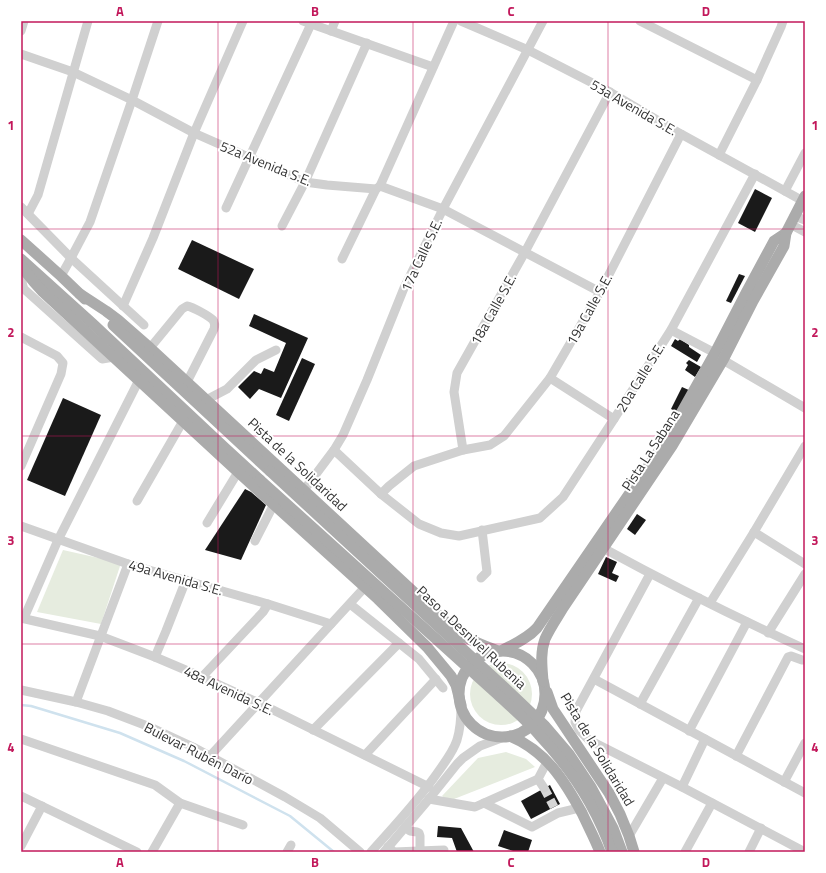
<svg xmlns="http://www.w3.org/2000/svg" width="826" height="873" font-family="'Titillium Web',sans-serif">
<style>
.green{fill:#e6ecdf}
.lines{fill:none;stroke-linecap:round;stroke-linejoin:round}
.stream{stroke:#cfe2ee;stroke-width:2.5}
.building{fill:#1a1a1a}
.minor-tunnel{stroke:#d6d6d6;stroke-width:9;stroke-dasharray:9 4.5;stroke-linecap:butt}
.minor{stroke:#d0d0d0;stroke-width:9}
.major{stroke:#ababab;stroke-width:11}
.major-bridge{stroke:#ababab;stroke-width:11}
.grid{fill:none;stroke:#c2185b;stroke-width:1;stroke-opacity:0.55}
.labels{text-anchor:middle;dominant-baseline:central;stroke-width:4;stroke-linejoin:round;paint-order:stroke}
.street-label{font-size:14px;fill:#333;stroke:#fff}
.neatline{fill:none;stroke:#c2185b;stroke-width:1.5}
.grid-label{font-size:13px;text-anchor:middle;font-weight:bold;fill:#c2185b}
</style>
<rect width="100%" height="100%" fill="#fff"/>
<!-- green -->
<g class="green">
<polygon points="63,550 121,563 101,624 37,612"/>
<circle cx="501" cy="694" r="31"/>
<polygon points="506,752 526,759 535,767 449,801 442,796 478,758"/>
</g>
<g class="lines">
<!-- stream -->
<polyline class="stream" points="21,705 31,706 120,733 184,761 290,816 334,852"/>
</g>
<!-- building -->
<g class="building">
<polygon points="755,189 772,198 755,232 738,223"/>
<polygon points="192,240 254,269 239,299 178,269"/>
<polygon points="739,274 745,276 731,303 726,301"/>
<polygon points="254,314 308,338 281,398 259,389 250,399 238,387 254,371 261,374 264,368 274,372 286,343 249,326"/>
<polygon points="675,339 678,341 680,339 689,345 689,347 701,355 697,362 671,346"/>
<polygon points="302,358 315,364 289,421 276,415"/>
<polygon points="689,360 701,367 695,377 685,370 688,365 686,363"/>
<polygon points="682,387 691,391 680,413 671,409"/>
<polygon points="63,398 101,415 65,496 27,480"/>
<polygon points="245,489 251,492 266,505 241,560 205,550"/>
<polygon points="637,514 646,520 635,535 627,529"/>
<polygon points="606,557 617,562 612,573 619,576 616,582 598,574"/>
<polygon points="550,785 560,804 531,819 521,801"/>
<polygon points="438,826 461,828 474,852 457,852 452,838 437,837"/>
<polygon points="504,830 532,840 528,852 516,852 498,846"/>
</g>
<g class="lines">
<!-- minor-tunnel -->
<polyline class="minor-tunnel" points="544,788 554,807"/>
<!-- minor -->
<g class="minor">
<polyline points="303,21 433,67"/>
<polyline points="461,21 528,50 610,92 681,134 803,201"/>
<polyline points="640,21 757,80"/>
<polyline points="21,31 24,21"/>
<polyline points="331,31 335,21"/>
<polyline points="21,54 73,72 132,100 194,133 305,182 327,185 376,189 380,186 443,209 600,292"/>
<polyline points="719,155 757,80 781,27 783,21"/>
<polyline points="380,186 454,21"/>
<polyline points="785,191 805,153"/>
<polyline points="21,207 71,258 144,325"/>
<polyline points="226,208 311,24"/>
<polyline points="28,214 38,195 88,21"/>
<polyline points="794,216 805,220"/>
<polyline points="790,224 805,232"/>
<polyline points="282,226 305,182 367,43"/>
<polyline points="342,259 376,189"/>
<path d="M23,270c-1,8 -2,12 1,19l78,70 12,-2"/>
<polyline points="61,276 71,258 90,222 132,100 158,21"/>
<polyline points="123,306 153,238 194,133 243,21"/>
<polyline points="671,330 715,353"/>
<polyline points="21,337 57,356 63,363 61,374 21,466"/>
<path d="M150,348l32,-39 5,-3c6,1 22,10 26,14 2,3 2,6 1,9l-27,53"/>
<polyline points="723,360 805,408"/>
<polyline points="550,378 614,419"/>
<polyline points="206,400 227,389 256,360 276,350"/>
<polyline points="334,450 381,494 419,524 441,533 459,536 540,518 563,497 614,419 671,330 755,174"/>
<polyline points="463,450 454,392 457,373 525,252 610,92"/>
<polyline points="304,490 334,450 343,435 367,380 404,288 443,209 543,21"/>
<polyline points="381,494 389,486 414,466 463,450 490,445 504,436 550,378 600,292 681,134"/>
<polyline points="137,501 183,421"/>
<polyline points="207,523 238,472"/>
<polyline points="21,526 128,564 268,604 331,624"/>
<polyline points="754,532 805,564"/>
<polyline points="255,541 274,504"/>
<path d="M603,548c66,36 134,70 202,101"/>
<polyline points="650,574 576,711 575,722 579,730 589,740 682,787 805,852"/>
<polyline points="481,578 487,572 482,530"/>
<polyline points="710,603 754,532 805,446"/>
<polyline points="350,604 419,659 443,688"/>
<polyline points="21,618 100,636 155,657 202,677 259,703 429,787"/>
<polyline points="24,618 58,540 139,380"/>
<polyline points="768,633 805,574"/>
<polyline points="155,657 166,631 186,580"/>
<polyline points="202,677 263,612 268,604"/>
<polyline points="594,679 805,793"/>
<polyline points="21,690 76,702 108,711 150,727 193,747 285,797 320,818 360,852"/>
<polyline points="76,702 128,564"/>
<polyline points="640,704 699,598"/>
<polyline points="313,730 399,643"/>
<polyline points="689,731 747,622"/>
<polyline points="21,739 155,785 180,803 243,825"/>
<polyline points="365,755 436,679"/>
<polyline points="210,756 365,587"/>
<polyline points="736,756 788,657 791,656 802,660 805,660"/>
<polyline points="784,782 805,743"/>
<polyline points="682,787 705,739"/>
<polyline points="544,788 538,779 547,762"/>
<polyline points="21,796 137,852"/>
<polyline points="429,799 475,807 538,779"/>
<polyline points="484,803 532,827 558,813 579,808"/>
<polyline points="405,827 410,831 417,832 419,833 420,836 420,851"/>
<polyline points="629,836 663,778"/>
<polyline points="21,846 42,806"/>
<polyline points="388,847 394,852 444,850"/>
<polyline points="152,852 180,803"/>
<polyline points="287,852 291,845"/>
<path d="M371,852c23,-26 47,-51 67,-80 7,-10 15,-20 19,-32 3,-10 4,-22 4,-33"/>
<polyline points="384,852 429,799 457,764 463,758 480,746 504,737"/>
<polyline points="685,852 712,803"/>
<polyline points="749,852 761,828"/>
</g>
<!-- major -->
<g class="major">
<polyline points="21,240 61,276 85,299"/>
<polyline points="21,259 93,324 225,448 260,480"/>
<polyline points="21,266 34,282 43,292 238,472 378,599 427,647 451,676 456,685 461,705"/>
<path d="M80,294l26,17 12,9 32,28 308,285c13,8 26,13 40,18"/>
<polyline points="113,325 270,471"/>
<circle cx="502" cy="694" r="43"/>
<path d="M501,651c13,-7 26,-12 36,-23l128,-186 50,-89 31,-60 28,-52 12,-8"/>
<path d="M543,681c-1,-14 -3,-28 2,-42 5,-11 12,-21 18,-31l109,-162 51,-86 30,-59 31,-55 2,-13 19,-37"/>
<polyline points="547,692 553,709 609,793 620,814 629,836 634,852"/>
<path d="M510,736c36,15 54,44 72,77 6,13 13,26 18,39"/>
</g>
<!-- major-bridge -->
<g class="major-bridge">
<polyline points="270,471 504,687 545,726 569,754 591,787 605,813 613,828 622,852"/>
<path d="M260,480l237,214c15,14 31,27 44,43 31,33 56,72 71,115"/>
</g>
</g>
<!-- grid -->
<path class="grid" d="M218,21v831M413,21v831M608,21v831M21,229h784M21,436h784M21,644h784"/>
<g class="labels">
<!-- street labels -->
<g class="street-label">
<text transform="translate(634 107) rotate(30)">53a Avenida S.E.</text>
<text transform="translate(266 163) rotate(22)">52a Avenida S.E.</text>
<text transform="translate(421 255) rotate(-65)">17a Calle S.E.</text>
<text transform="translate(493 309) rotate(-61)">18a Calle S.E.</text>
<text transform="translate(589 309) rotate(-61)">19a Calle S.E.</text>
<text transform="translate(640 377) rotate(-58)">20a Calle S.E.</text>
<text transform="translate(650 450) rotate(-57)">Pista La Sabana</text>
<text transform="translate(298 464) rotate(43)">Pista de la Solidaridad</text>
<text transform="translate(176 577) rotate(16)">49a Avenida S.E.</text>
<text transform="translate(472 637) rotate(43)">Paso a Desnivel Rubenia</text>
<text transform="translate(229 690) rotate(25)">48a Avenida S.E.</text>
<text transform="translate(598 749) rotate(59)">Pista de la Solidaridad</text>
<text transform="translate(199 753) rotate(27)">Bulevar Rubén Darío</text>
</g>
</g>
<!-- border -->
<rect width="826" height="873" fill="none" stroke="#ffffff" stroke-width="44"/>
<rect x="22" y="22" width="782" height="829" class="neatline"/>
<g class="grid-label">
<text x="120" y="16">A</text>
<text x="315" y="16">B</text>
<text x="511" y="16">C</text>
<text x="706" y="16">D</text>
<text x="11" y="130">1</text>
<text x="815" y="130">1</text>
<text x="11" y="337">2</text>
<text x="815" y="337">2</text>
<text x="11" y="545">3</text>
<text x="815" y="545">3</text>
<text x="11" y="752">4</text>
<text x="815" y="752">4</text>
<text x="120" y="867">A</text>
<text x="315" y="867">B</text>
<text x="511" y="867">C</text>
<text x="706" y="867">D</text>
</g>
</svg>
